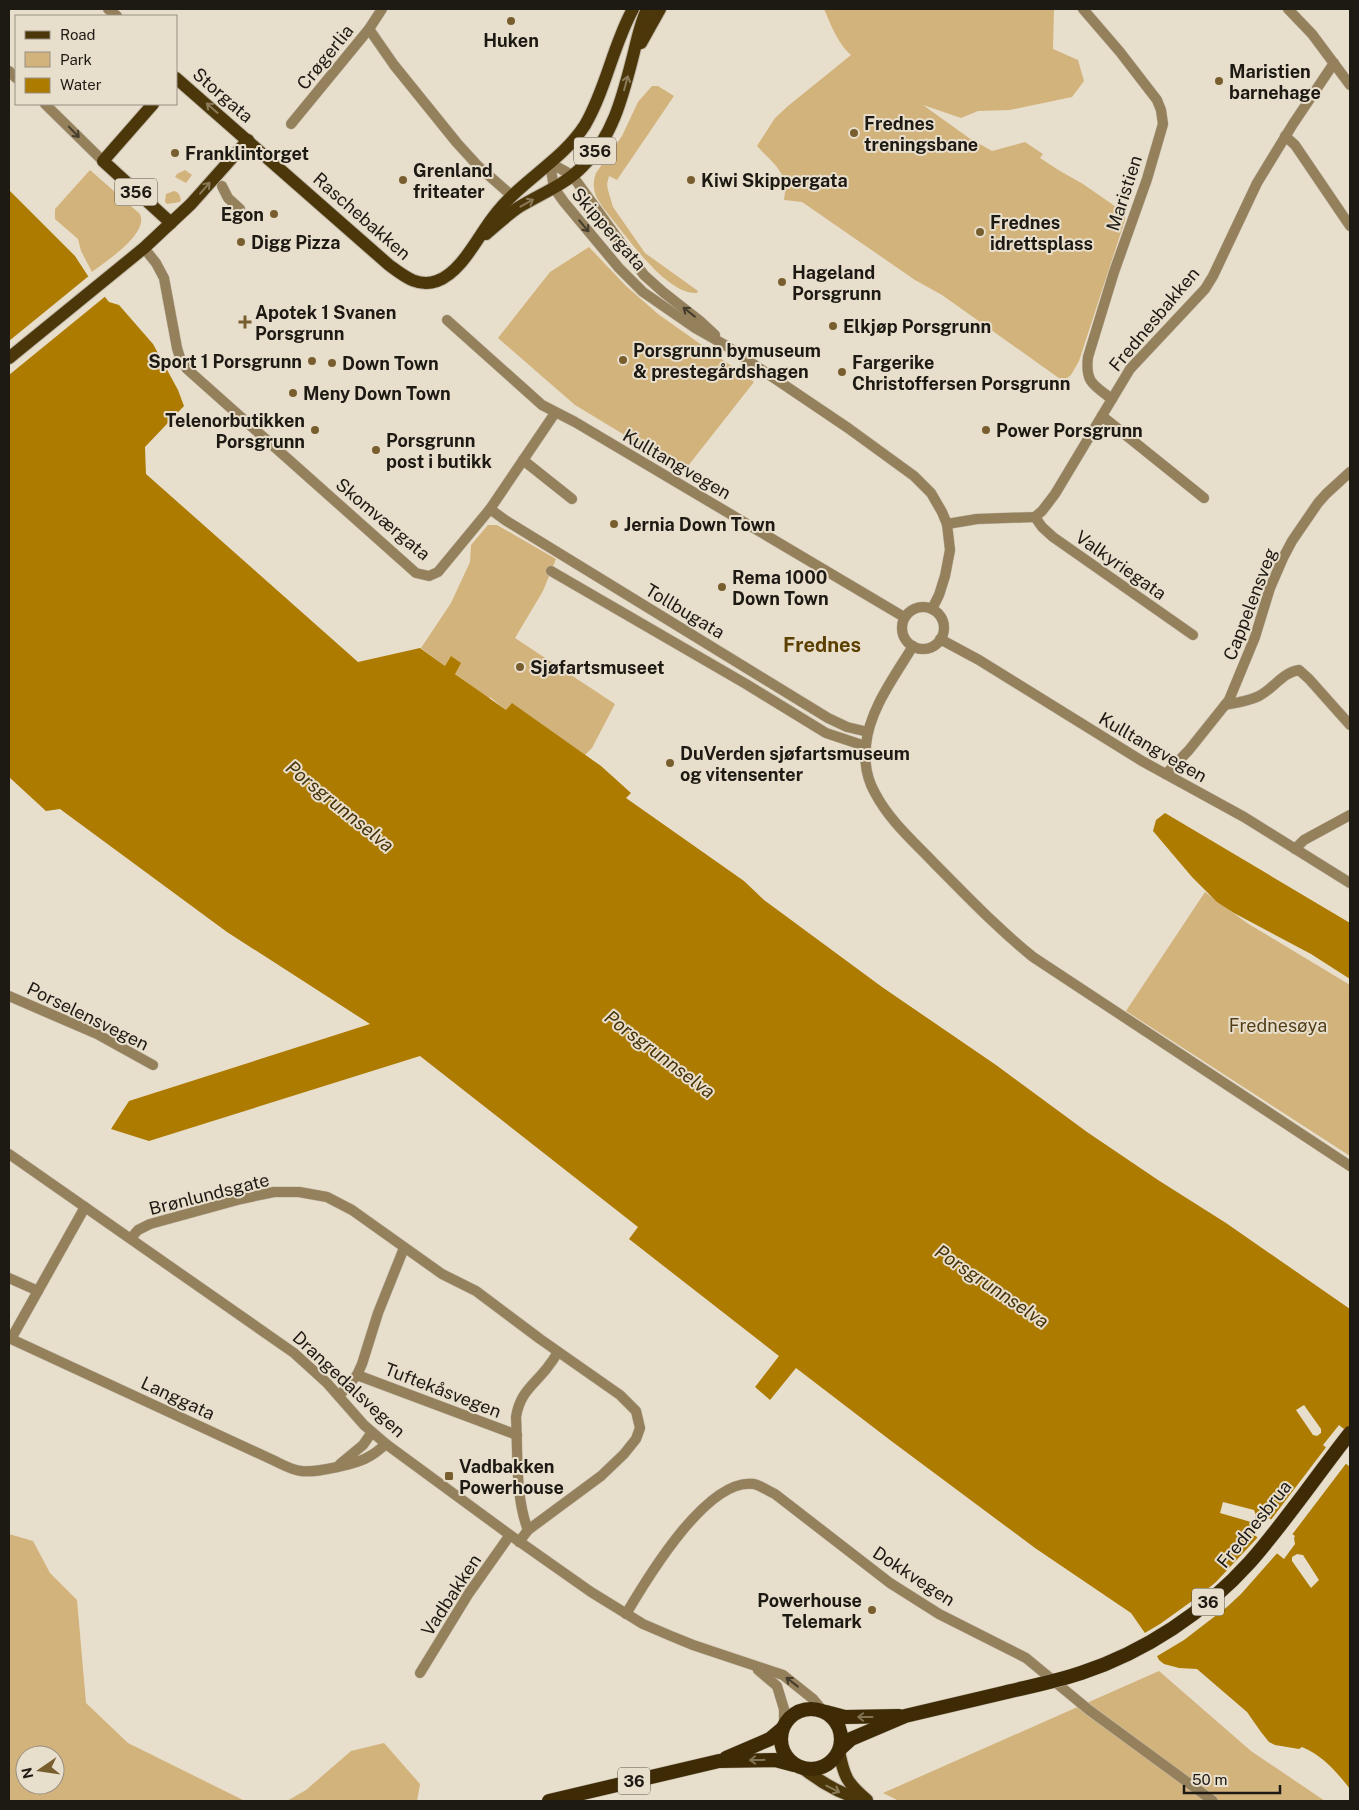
<svg xmlns="http://www.w3.org/2000/svg" width="1359" height="1810" font-family="'Public Sans',sans-serif">
<style>
.green{fill:#d3b37c;fill-rule:evenodd}
.water{fill:#ac7b00;fill-rule:evenodd}
.pier{fill:#e8decc}
.lines{fill:none;stroke-linecap:round;stroke-linejoin:round}
.pedestrian-casing{stroke:#c3bbab;stroke-width:11}
.minor-casing{stroke:#c3bbab;stroke-width:11}
.tertiary-casing{stroke:#c3bbab;stroke-width:11}
.primary-casing{stroke:#c3bbab;stroke-width:14}
.trunk-casing{stroke:#c3bbab;stroke-width:15}
.pedestrian{stroke:#95805c;stroke-width:10}
.minor{stroke:#95805c;stroke-width:10}
.tertiary{stroke:#95805c;stroke-width:10}
.primary{stroke:#4c370b;stroke-width:12}
.trunk{stroke:#3e2b06;stroke-width:14}
.trunk-bridge-casing{stroke:#c3bbab;stroke-width:15;stroke-linecap:butt}
.trunk-bridge{stroke:#3e2b06;stroke-width:14}
.oneway{stroke:#8a7a58}
.oneway2{stroke:#473d2d}
.oneway3{stroke:#827355}
.poi-dot{fill:#785e2f;stroke:#e8decc;stroke-width:2}
.labels{text-anchor:middle;dominant-baseline:central;stroke-width:4;stroke-linejoin:round;paint-order:stroke}
.shield{fill:#e8decc;stroke:#5a544a;stroke-width:1}
.shield-label{font-size:16px;font-weight:bold;fill:#1d1913}
.poi-label{font-size:18px;font-weight:bold;fill:#1d1913;stroke:#e8decc;text-anchor:start}
.street-label{font-size:18px;fill:#1d1913;stroke:#e8decc}
.park-label{font-size:18px;fill:#533e16;stroke:#e8decc}
.water-label{font-size:19px;font-style:italic;fill:#483309;stroke:#e8decc}
.quarter-label{font-size:20px;font-weight:bold;fill:#5c4002;stroke:#e8decc}
</style>
<rect width="100%" height="100%" fill="#e8decc"/>
<!-- green -->
<g class="green">
<path d="M824,9h230l-1,40 25,11 6,21 -12,16 -62,13 -32,1 -17,7 -38,-13 46,33 23,13 33,-9 18,12 -3,4 20,13 23,13 39,27 3,4v5l-46,141 -8,14 -8,6 -121,-86 -27,-15 -113,-78 -18,-2c5,-28 -10,-35 -27,-54l18,-28 13,-12 63,-51c-13,-11 -20,-30 -27,-46z"/>
<path d="M652,86h6l16,10 -57,84 -8,-4 -2,8 1,6 5,17 32,46 53,38 -1,2c-28,2 -65,-49 -81,-69 -7,-9 -15,-18 -20,-28 -3,-8 -3,-15 0,-23l26,-37 16,-34z"/>
<path d="M90,170l50,44c9,20 -34,47 -48,58l-11,-21 -3,-12 -23,-20v-10z"/>
<polygon points="185,170 192,175 186,183 175,177 177,174"/>
<path d="M174,191c5,1 8,7 6,11l-13,2 -2,-2 1,-8z"/>
<polygon points="589,247 626,286 658,314 754,382 684,471 575,405 498,338 550,272"/>
<polygon points="488,525 497,525 556,559 543,591 515,638 615,704 592,748 585,755 513,704 507,711 490,697 489,699 421,648 451,603 470,562 471,545"/>
<polygon points="1205,892 1247,923 1350,985 1350,1156 1126,1011"/>
<path d="M9,1534l24,7 17,32 27,27 9,103 42,40 115,57 9,1h-243zM25,1755h30v30h-30z"/>
<polygon points="1159,1671 1251,1751 1325,1801 899,1801 883,1793"/>
<polygon points="384,1743 420,1784 417,1801 287,1801 306,1790 351,1751"/>
</g>
<!-- water -->
<g class="water">
<path d="M9,190l66,66 13,20 21,26 10,3 34,39 25,46 6,16 -39,41 1,27 212,188 62,-14 25,18 6,-10 10,7 -6,11 51,36 6,-7 89,63 30,27 -5,5 118,83 20,19 118,87 114,78 91,67 71,48 68,43 124,86v125l-11,-9 -16,20 27,22v322c-13,-17 -28,-34 -48,-42l-3,2 -24,-4 -6,-3 -8,-10 -14,-20 -50,-43 -18,-1 -15,-4 -5,-4 -12,-24 -16,-23 -96,-65 -145,-108 -94,-72 -26,32 -15,-13 24,-31 -150,-117 9,-12 -218,-171 -271,85 -38,-12 18,-28 241,-77 -143,-92 -167,-123 -14,2 -37,-34zM1304,1405l17,24v4l-4,3 -4,-1 -17,-25zM1223,1502l31,8 2,5 -2,6 -3,1 -31,-9zM1264,1517l5,1 26,18 -1,2 1,6 -11,15 -32,-26zM1297,1554l6,1 16,25 -8,8 -19,-27v-4z"/>
<polygon points="1165,813 1350,923 1350,979 1311,954 1234,913 1217,902 1192,877 1153,831 1156,820"/>
</g>
<!-- pier -->
<g class="pier">
<polygon points="90,275 107,295 9,375 9,341"/>
<polygon points="1327,1446 1348,1461 1291,1536 1270,1521"/>
<polygon points="1259,1536 1279,1551 1241,1594 1227,1607 1184,1640 1154,1658 1143,1634 1160,1624 1199,1596 1216,1582"/>
</g>
<g class="lines">
<defs>
<g id="pedestrian">
<polyline points="222,186 228,198 240,209"/>
<polyline points="523,460 572,499"/>
</g>
<g id="minor">
<path d="M1083,9l37,43 37,48 4,10 2,14 -16,55 -33,93 -26,85c-3,25 5,28 24,42"/>
<polyline points="1288,9 1312,34 1350,85"/>
<polyline points="369,29 394,65 457,143 478,166 511,195"/>
<polyline points="291,124 369,29 382,9"/>
<polyline points="1285,136 1295,145 1350,226"/>
<polyline points="144,248 156,263 164,278 177,348 180,358 187,369 416,573 429,576 438,572 490,509 555,413"/>
<polyline points="447,320 542,405 575,422 904,617"/>
<polyline points="1102,416 1204,498"/>
<polyline points="490,509 505,520 828,718 847,727 868,732"/>
<polyline points="1035,517 1042,527 1053,537 1193,635"/>
<polyline points="947,524 977,519 1035,517 1042,511 1055,494 1130,369 1205,289 1213,276 1257,183 1293,124 1334,63"/>
<polyline points="551,571 746,684 826,733 865,746"/>
<polyline points="940,639 979,660 1142,761 1244,817 1350,883"/>
<path d="M1225,705c11,-2 24,-4 34,-9 14,-7 24,-24 40,-26l10,9 41,46"/>
<polyline points="1166,774 1189,750 1229,700 1255,637 1270,588 1283,558 1292,541 1318,503 1326,494 1350,472"/>
<polyline points="1295,849 1304,840 1350,815"/>
<polyline points="9,996 97,1034 153,1065"/>
<polyline points="131,1238 138,1230 150,1224 241,1199 274,1192 299,1192 327,1197 352,1210 442,1274 476,1291 540,1339 620,1395 636,1411 640,1428 636,1439 624,1454 601,1476 528,1530 519,1542"/>
<polyline points="9,1278 38,1291"/>
<path d="M9,1338l266,123c8,4 17,9 26,10 14,2 57,-7 69,-15 6,-3 11,-8 16,-12"/>
<polyline points="11,1339 85,1207"/>
<polyline points="357,1375 517,1435"/>
<polyline points="339,1396 357,1375 362,1364 378,1313 404,1248"/>
<polyline points="340,1464 363,1445 372,1432"/>
<path d="M528,1530c-13,-33 -10,-77 -12,-113 4,-25 17,-31 31,-49 4,-5 8,-11 11,-16"/>
<path d="M626,1614c20,-34 81,-137 128,-130 6,1 14,7 21,10l115,89 49,31 87,44 63,52 124,91"/>
<polyline points="420,1673 469,1593 510,1535"/>
</g>
<g id="tertiary">
<polyline points="108,9 117,16"/>
<polyline points="9,71 16,78"/>
<polyline points="45,104 103,161"/>
<polyline points="550,163 554,188 564,202 619,268 643,292 695,328 725,345 848,428 914,476 931,493 942,512 947,524 950,550 945,576 939,595 932,609"/>
<polyline points="550,163 572,175 644,275 663,292 700,321 715,335"/>
<circle cx="923" cy="628" r="21"/>
<path d="M913,646c-18,30 -44,64 -47,99 -2,17 1,34 9,48 14,27 38,48 59,70 32,32 63,65 99,94l317,209"/>
<polyline points="9,1154 294,1353 327,1383 364,1425 386,1444 510,1535 591,1592 643,1624 671,1636 693,1645 783,1675 813,1699 823,1711"/>
<polyline points="758,1670 777,1686 784,1709 784,1725"/>
</g>
<g id="primary">
<polyline points="641,43 660,9"/>
<path d="M176,78l213,187c15,11 29,23 48,16 25,-9 41,-45 57,-65 26,-35 68,-55 91,-91 21,-36 28,-80 48,-116"/>
<polyline points="153,104 103,161 171,223"/>
<path d="M486,234c11,-9 21,-19 33,-27 21,-13 46,-22 64,-41 30,-29 40,-71 50,-110 4,-16 7,-32 14,-47"/>
<polyline points="9,358 144,248 191,204 248,140"/>
<path d="M839,1751c5,26 8,32 28,49"/>
<path d="M804,1769c19,15 39,26 62,32"/>
</g>
<g id="trunk">
<circle cx="811" cy="1739" r="30"/>
<polyline points="826,1712 845,1717 899,1716"/>
<polyline points="840,1749 851,1739 905,1716 1007,1692"/>
<polyline points="726,1758 770,1739 782,1729"/>
<polyline points="549,1801 719,1761 775,1760 794,1765"/>
</g>
</defs>
<!-- pedestrian casing -->
<use href="#pedestrian" class="pedestrian-casing"/>
<!-- minor casing -->
<use href="#minor" class="minor-casing"/>
<!-- tertiary casing -->
<use href="#tertiary" class="tertiary-casing"/>
<!-- primary casing -->
<use href="#primary" class="primary-casing"/>
<!-- trunk casing -->
<use href="#trunk" class="trunk-casing"/>
<!-- pedestrian -->
<use href="#pedestrian" class="pedestrian"/>
<!-- minor -->
<use href="#minor" class="minor"/>
<!-- tertiary -->
<use href="#tertiary" class="tertiary"/>
<!-- primary -->
<use href="#primary" class="primary"/>
<!-- trunk -->
<use href="#trunk" class="trunk"/>
<defs>
<path id="trunk-bridge" d="M1007,1692c25,-6 50,-11 74,-19 64,-21 124,-61 169,-111 36,-41 67,-87 100,-129"/>
</defs>
<!-- trunk-bridge casing -->
<use href="#trunk-bridge" class="trunk-bridge-casing"/>
<!-- trunk-bridge -->
<use href="#trunk-bridge" class="trunk-bridge"/>
</g>
<!-- one-way arrows -->
<defs><path id="oneway-shaft" d="M-6 0H5M1.5-3L5.5 0L1.5 3" fill="none" stroke-width="1.6" stroke-linecap="round" stroke-linejoin="round" transform="scale(1.25)"/></defs>
<g class="oneway">
<use href="#oneway-shaft" transform="translate(626 83) rotate(-75)"/>
<use href="#oneway-shaft" transform="translate(212 108) rotate(-139)"/>
<use href="#oneway-shaft" transform="translate(205 188) rotate(-49)"/>
<use href="#oneway-shaft" transform="translate(527 203) rotate(-29)"/>
<use href="#oneway-shaft" transform="translate(833 1789) rotate(27)"/>
</g>
<g class="oneway2">
<use href="#oneway-shaft" transform="translate(74 132) rotate(46)"/>
<use href="#oneway-shaft" transform="translate(584 226) rotate(50)"/>
<use href="#oneway-shaft" transform="translate(689 312) rotate(-142)"/>
<use href="#oneway-shaft" transform="translate(792 1682) rotate(-142)"/>
</g>
<g class="oneway3">
<use href="#oneway-shaft" transform="translate(865 1717) rotate(180)"/>
<use href="#oneway-shaft" transform="translate(757 1760) rotate(179)"/>
</g>
<!-- markers -->
<g class="poi-dot">
<circle cx="511" cy="21" r="5"/>
<circle cx="1219" cy="81" r="5"/>
<circle cx="854" cy="133" r="5"/>
<circle cx="175" cy="153" r="5"/>
<circle cx="403" cy="180" r="5"/>
<circle cx="691" cy="180" r="5"/>
<circle cx="274" cy="214" r="5"/>
<circle cx="980" cy="232" r="5"/>
<circle cx="241" cy="242" r="5"/>
<circle cx="782" cy="282" r="5"/>
<path d="M242.5 314.5h5v5h5v5h-5v5h-5v-5h-5v-5h5z"/>
<circle cx="833" cy="326" r="5"/>
<circle cx="623" cy="360" r="5"/>
<circle cx="312" cy="361" r="5"/>
<circle cx="332" cy="363" r="5"/>
<circle cx="842" cy="372" r="5"/>
<circle cx="293" cy="393" r="5"/>
<circle cx="315" cy="430" r="5"/>
<circle cx="986" cy="430" r="5"/>
<circle cx="376" cy="450" r="5"/>
<circle cx="614" cy="524" r="5"/>
<circle cx="722" cy="587" r="5"/>
<circle cx="520" cy="667" r="5"/>
<circle cx="670" cy="763" r="5"/>
<rect x="444" y="1471" width="10" height="10" rx="2.5"/>
<circle cx="872" cy="1610" r="5"/>
</g>
<g class="labels">
<!-- shield labels -->
<g class="shield">
<rect x="574" y="137.5" width="42" height="27" rx="4"/>
<rect x="115" y="178.5" width="42" height="27" rx="4"/>
<rect x="1192" y="1588.5" width="32" height="27" rx="4"/>
<rect x="618" y="1767.5" width="32" height="27" rx="4"/>
</g>
<g class="shield-label">
<text x="595" y="151">356</text>
<text x="136" y="192">356</text>
<text x="1208" y="1602">36</text>
<text x="634" y="1781">36</text>
</g>
<!-- poi labels -->
<g class="poi-label">
<text x="511" y="40" text-anchor="middle">Huken</text>
<text x="1229" y="71">Maristien<tspan x="1229" dy="21">barnehage</tspan></text>
<text x="864" y="123">Frednes<tspan x="864" dy="21">treningsbane</tspan></text>
<text x="185" y="153">Franklintorget</text>
<text x="413" y="170">Grenland<tspan x="413" dy="21">friteater</tspan></text>
<text x="701" y="180">Kiwi Skippergata</text>
<text x="264" y="214" text-anchor="end">Egon</text>
<text x="990" y="222">Frednes<tspan x="990" dy="21">idrettsplass</tspan></text>
<text x="251" y="242">Digg Pizza</text>
<text x="792" y="272">Hageland<tspan x="792" dy="21">Porsgrunn</tspan></text>
<text x="255" y="312">Apotek 1 Svanen<tspan x="255" dy="21">Porsgrunn</tspan></text>
<text x="843" y="326">Elkjøp Porsgrunn</text>
<text x="633" y="350">Porsgrunn bymuseum<tspan x="633" dy="21">&amp; prestegårdshagen</tspan></text>
<text x="302" y="361" text-anchor="end">Sport 1 Porsgrunn</text>
<text x="852" y="362">Fargerike<tspan x="852" dy="21">Christoffersen Porsgrunn</tspan></text>
<text x="342" y="363">Down Town</text>
<text x="303" y="393">Meny Down Town</text>
<text x="305" y="420" text-anchor="end">Telenorbutikken<tspan x="305" dy="21">Porsgrunn</tspan></text>
<text x="996" y="430">Power Porsgrunn</text>
<text x="386" y="440">Porsgrunn<tspan x="386" dy="21">post i butikk</tspan></text>
<text x="624" y="524">Jernia Down Town</text>
<text x="732" y="577">Rema 1000<tspan x="732" dy="21">Down Town</tspan></text>
<text x="530" y="667">Sjøfartsmuseet</text>
<text x="680" y="753">DuVerden sjøfartsmuseum<tspan x="680" dy="21">og vitensenter</tspan></text>
<text x="459" y="1466">Vadbakken<tspan x="459" dy="21">Powerhouse</tspan></text>
<text x="862" y="1600" text-anchor="end">Powerhouse<tspan x="862" dy="21">Telemark</tspan></text>
</g>
<!-- street labels -->
<g class="street-label">
<text transform="translate(325 57) rotate(-51)">Crøgerlia</text>
<text transform="translate(223 95) rotate(41)">Storgata</text>
<text transform="translate(1124 193) rotate(-72)">Maristien</text>
<text transform="translate(362 216) rotate(41)">Raschebakken</text>
<text transform="translate(609 229) rotate(49)">Skippergata</text>
<text transform="translate(1154 319) rotate(-50)">Frednesbakken</text>
<text transform="translate(677 464) rotate(30)">Kulltangvegen</text>
<text transform="translate(383 519) rotate(40)">Skomværgata</text>
<text transform="translate(1121 565) rotate(35)">Valkyriegata</text>
<text transform="translate(1250 604) rotate(-69)">Cappelensveg</text>
<text transform="translate(685 611) rotate(31)">Tollbugata</text>
<text transform="translate(1153 747) rotate(30)">Kulltangvegen</text>
<text transform="translate(88 1016) rotate(26)">Porselensvegen</text>
<text transform="translate(209 1194) rotate(-14)">Brønlundsgate</text>
<text transform="translate(349 1384) rotate(43)">Drangedalsvegen</text>
<text transform="translate(443 1390) rotate(21)">Tuftekåsvegen</text>
<text transform="translate(178 1398) rotate(25)">Langgata</text>
<text transform="translate(1254 1524) rotate(-51)">Frednesbrua</text>
<text transform="translate(914 1576) rotate(33)">Dokkvegen</text>
<text transform="translate(451 1595) rotate(-57)">Vadbakken</text>
</g>
<!-- park labels -->
<g class="park-label">
<text x="1278" y="1025">Frednesøya</text>
</g>
<!-- water labels -->
<g class="water-label">
<text transform="translate(340 806) rotate(39)">Porsgrunnselva</text>
<text transform="translate(660 1054) rotate(37)">Porsgrunnselva</text>
<text transform="translate(992 1286) rotate(34)">Porsgrunnselva</text>
</g>
<!-- quarter labels -->
<g class="quarter-label">
<text x="822" y="645">Frednes</text>
</g>
</g>
<!-- border -->
<rect width="1359" height="1810" fill="none" stroke="#1d1913" stroke-width="20"/>
<!-- legend -->
<rect x="15" y="15" width="162" height="90" fill="#e8decc" stroke="#978f82"/>
<rect x="25" y="31" width="25" height="8" fill="#4c370b" stroke="#978f82"/>
<text x="60" y="40" font-size="15" fill="#1d1913">Road</text>
<rect x="25" y="52" width="25" height="15" fill="#d3b37c" stroke="#978f82"/>
<text x="60" y="65" font-size="15" fill="#1d1913">Park</text>
<rect x="25" y="78" width="25" height="15" fill="#ac7b00" stroke="#978f82"/>
<text x="60" y="90" font-size="15" fill="#1d1913">Water</text>
<!-- north arrow -->
<g transform="translate(40 1770) rotate(257)"><circle r="24" fill="#e8decc" stroke="#978f82"/>
<path d="M0-4L9 19L0 12L-9 19Z" fill="#785e2f"/>
<text y="-8" font-size="14" font-weight="bold" text-anchor="middle" fill="#1d1913">N</text>
</g>
<!-- scale -->
<path d="M1184 1785v8h96v-8" fill="none" stroke="#1d1913" stroke-width="2.5"/>
<text x="1192" y="1785" font-size="15" fill="#1d1913" stroke="#e8decc" stroke-width="4" paint-order="stroke">50 m</text>
</svg>
